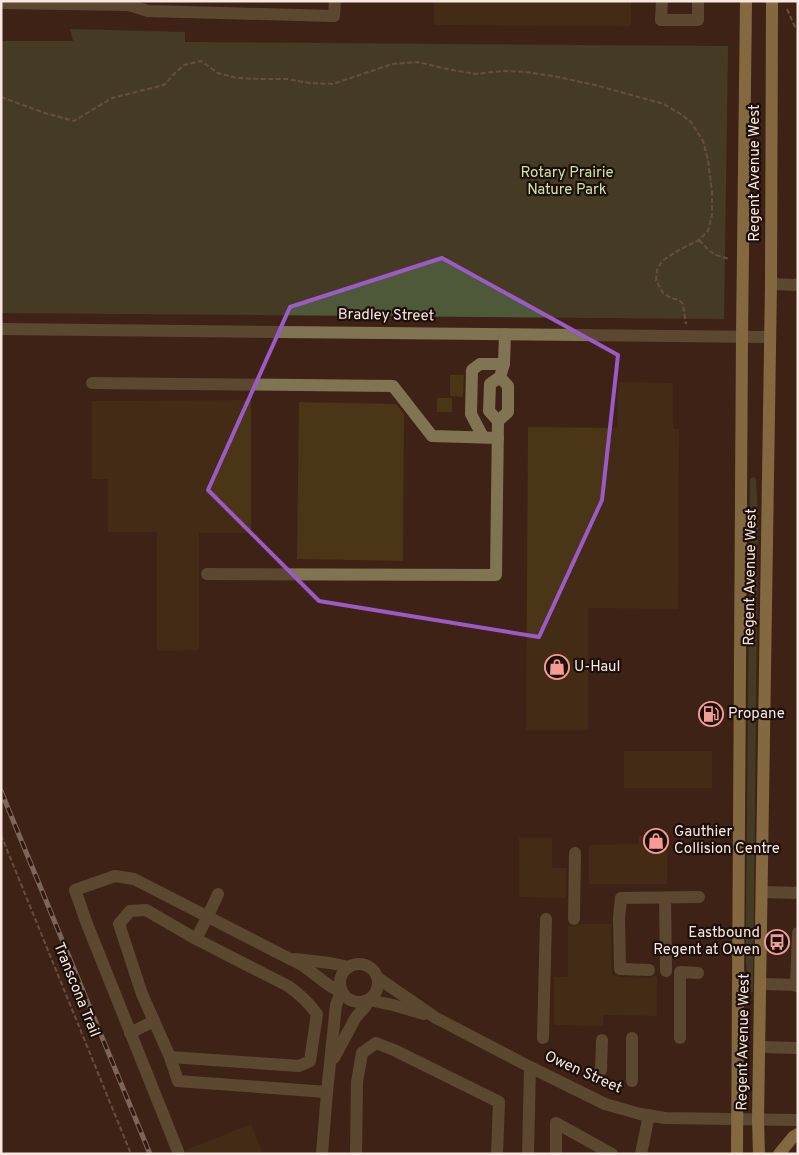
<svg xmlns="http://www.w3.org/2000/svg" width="799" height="1155" font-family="Overpass,sans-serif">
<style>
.green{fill:#4e5939}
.building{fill:#4a3516}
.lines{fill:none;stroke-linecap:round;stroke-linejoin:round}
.path{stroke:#988176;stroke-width:2;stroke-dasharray:5 2.5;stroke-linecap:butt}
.minor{stroke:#817452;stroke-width:12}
.major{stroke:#d9be74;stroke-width:12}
.rail-casing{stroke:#cbb6ad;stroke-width:5}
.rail{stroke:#1c0f0a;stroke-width:3;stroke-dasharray:9;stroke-linecap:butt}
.marked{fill:none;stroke:#9b5bc7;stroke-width:4;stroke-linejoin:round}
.labels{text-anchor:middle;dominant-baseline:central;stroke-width:4.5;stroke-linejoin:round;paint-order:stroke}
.park-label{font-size:15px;fill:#cee3a5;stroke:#1c0f0a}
.street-label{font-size:15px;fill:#fae7df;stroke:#1c0f0a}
.poi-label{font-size:15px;fill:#fae7df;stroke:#1c0f0a;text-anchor:start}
</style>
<rect width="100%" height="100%" fill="#3e2216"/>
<!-- green -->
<g class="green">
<polygon points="70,29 185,32 185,42 728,46 724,319 1,313 1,41 73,41"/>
<polygon points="753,477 755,478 756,480 758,521 753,992 749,992 746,962 746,929 750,482 750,479"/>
</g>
<!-- building -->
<g class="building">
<polygon points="434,1 631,1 631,26 434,25"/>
<polygon points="450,375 464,375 463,397 450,396"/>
<polygon points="618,382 673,383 673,429 679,429 678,609 588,608 588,730 526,730 528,427 617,428"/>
<rect x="437" y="398" width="15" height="14"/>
<polygon points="251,400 251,533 199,533 199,650 157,651 157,532 108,532 108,479 92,479 92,401"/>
<polygon points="299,402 396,404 404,414 403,561 297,559"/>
<rect x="624" y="751" width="88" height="37"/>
<polygon points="639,836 667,836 667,884 589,884 589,845 639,844"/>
<polygon points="519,838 552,838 552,868 566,868 566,898 519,897"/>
<polygon points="580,924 611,924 612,975 620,977 649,978 657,976 657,1016 603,1015 603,1026 554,1025 554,977 568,977 568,925 574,927"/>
<polygon points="251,1124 263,1154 187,1154 186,1150"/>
</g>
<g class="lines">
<!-- path -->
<g class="path">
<polyline points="787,9 795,27 798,27"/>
<polyline points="1,97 45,113 74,121 112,98 164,85 175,73 184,65 201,61 218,73 237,78 259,79 287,79 309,83 333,84 392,64 418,62 447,69 475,74 503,71 526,72 553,76 595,85 664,104 682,115 691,122 703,141 708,160 712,192 712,215 708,231 699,240 679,250 662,261 657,270 656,280 663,293 671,298 679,300 683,304 686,324"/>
<path d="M699,240c12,13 14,15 31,19"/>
<polyline points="1,835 131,1154"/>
</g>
<!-- minor -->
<g class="minor">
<polyline points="662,1 661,20 698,20 698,1"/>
<polyline points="1,3 129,5 129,1"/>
<polyline points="129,5 148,11 334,16 335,1"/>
<polyline points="771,284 798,285"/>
<polyline points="1,329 770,337"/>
<polyline points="500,377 508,386 508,412 498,421 489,411 490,384 500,377 504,364 505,334"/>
<polyline points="92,383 393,386 432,436 498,438"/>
<polyline points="483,437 471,414 472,370 480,364 504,364"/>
<polyline points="207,574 496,575 498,421"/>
<polyline points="762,892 798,893"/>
<polyline points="665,898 666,971"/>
<polyline points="574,919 575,853"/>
<polyline points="196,939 208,916 218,894"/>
<polyline points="295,959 330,963 349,967"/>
<circle cx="359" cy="983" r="19"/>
<polyline points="649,970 620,969 619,918 621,898 699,897"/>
<polyline points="378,978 436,1018 530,1067 605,1104 640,1114 665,1118 798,1120"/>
<polyline points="761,984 798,985"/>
<polyline points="796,986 798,933"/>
<polyline points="130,1033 154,1021"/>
<polyline points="543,1038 546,919"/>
<polyline points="632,1038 632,1081"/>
<polyline points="680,1038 680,972 698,973"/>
<polyline points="760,1047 798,1048"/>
<path d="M170,1057l129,9 11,-5 7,-47c-9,-12 -17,-20 -29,-28l-92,-47 -50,-29 -16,1 -11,13 23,70 28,63 8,24 149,11"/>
<polyline points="334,1058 356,1017 365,1007 369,1000 393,1005 424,1014"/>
<polyline points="601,1070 602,1040"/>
<polyline points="179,1154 87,924 75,890 115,876 134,879 290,959 302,965 330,986 341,992 336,1005 327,1092 322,1154"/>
<polyline points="356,1154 357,1082 362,1053 376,1043 394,1050 499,1102 497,1154"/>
<polyline points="528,1154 530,1067"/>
<polyline points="556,1154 556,1123 612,1154"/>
<polyline points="641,1154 649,1115"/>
</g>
<!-- major -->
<g class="major">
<polyline points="737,1154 742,336 746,1"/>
<polyline points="759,1154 758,1120 771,284 772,1"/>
<polyline points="779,1154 793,1137 798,1134"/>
</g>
<defs>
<polyline id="rail" points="1,791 150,1154"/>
</defs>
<!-- rail casing -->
<use href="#rail" class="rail-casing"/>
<!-- rail -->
<use href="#rail" class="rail"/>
</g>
<!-- marked area -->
<path d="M0 0H799V1155H0ZM442,258l176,97 -16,145 -63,137 -220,-36 -111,-111 82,-183z" fill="#3e2216" fill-opacity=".55" fill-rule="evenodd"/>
<path class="marked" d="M442,258l176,97 -16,145 -63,137 -220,-36 -111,-111 82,-183z"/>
<!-- icons -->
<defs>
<symbol id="shop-ring" viewBox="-11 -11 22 22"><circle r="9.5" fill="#1c0f0a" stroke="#f59c94" stroke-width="1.5"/><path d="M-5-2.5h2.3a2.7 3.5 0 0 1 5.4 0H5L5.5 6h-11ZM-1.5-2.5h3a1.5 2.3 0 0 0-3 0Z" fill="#f59c94"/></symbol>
<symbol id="fuel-ring" viewBox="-11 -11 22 22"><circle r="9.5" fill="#1c0f0a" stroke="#f59c94" stroke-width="1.5"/><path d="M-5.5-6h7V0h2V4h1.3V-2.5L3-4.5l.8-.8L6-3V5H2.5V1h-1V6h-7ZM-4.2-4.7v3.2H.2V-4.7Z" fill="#f59c94"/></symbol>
<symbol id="bus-ring" viewBox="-11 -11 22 22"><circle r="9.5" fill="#1c0f0a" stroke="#f59c94" stroke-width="1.5"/><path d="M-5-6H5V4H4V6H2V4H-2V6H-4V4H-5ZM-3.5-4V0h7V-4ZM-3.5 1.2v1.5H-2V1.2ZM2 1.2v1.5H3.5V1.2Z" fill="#f59c94"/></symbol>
</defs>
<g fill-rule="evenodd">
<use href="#shop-ring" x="543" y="653" width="28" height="28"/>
<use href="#fuel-ring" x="697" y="700" width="28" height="28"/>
<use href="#shop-ring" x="642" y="827" width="28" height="28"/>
<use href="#bus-ring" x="763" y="928" width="28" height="28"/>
</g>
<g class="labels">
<!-- park labels -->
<g class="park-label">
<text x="567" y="173">Rotary Prairie<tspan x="567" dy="17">Nature Park</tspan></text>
</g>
<!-- street labels -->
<g class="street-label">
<text transform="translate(755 173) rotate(-90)">Regent Avenue West</text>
<text transform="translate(386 316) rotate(1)">Bradley Street</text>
<text transform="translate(751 577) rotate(-89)">Regent Avenue West</text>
<text transform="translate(76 990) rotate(68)">Transcona Trail</text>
<text transform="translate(744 1042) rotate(-89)">Regent Avenue West</text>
<text transform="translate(583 1073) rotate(24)">Owen Street</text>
</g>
<!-- poi labels -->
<g class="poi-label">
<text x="574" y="667">U-Haul</text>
<text x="728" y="714">Propane</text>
<text x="674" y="832">Gauthier<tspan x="674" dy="17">Collision Centre</tspan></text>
<text x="760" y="933" text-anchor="end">Eastbound<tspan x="760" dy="17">Regent at Owen</tspan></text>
</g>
</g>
<!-- border -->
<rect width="799" height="1155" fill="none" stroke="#fae7df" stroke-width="5"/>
</svg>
